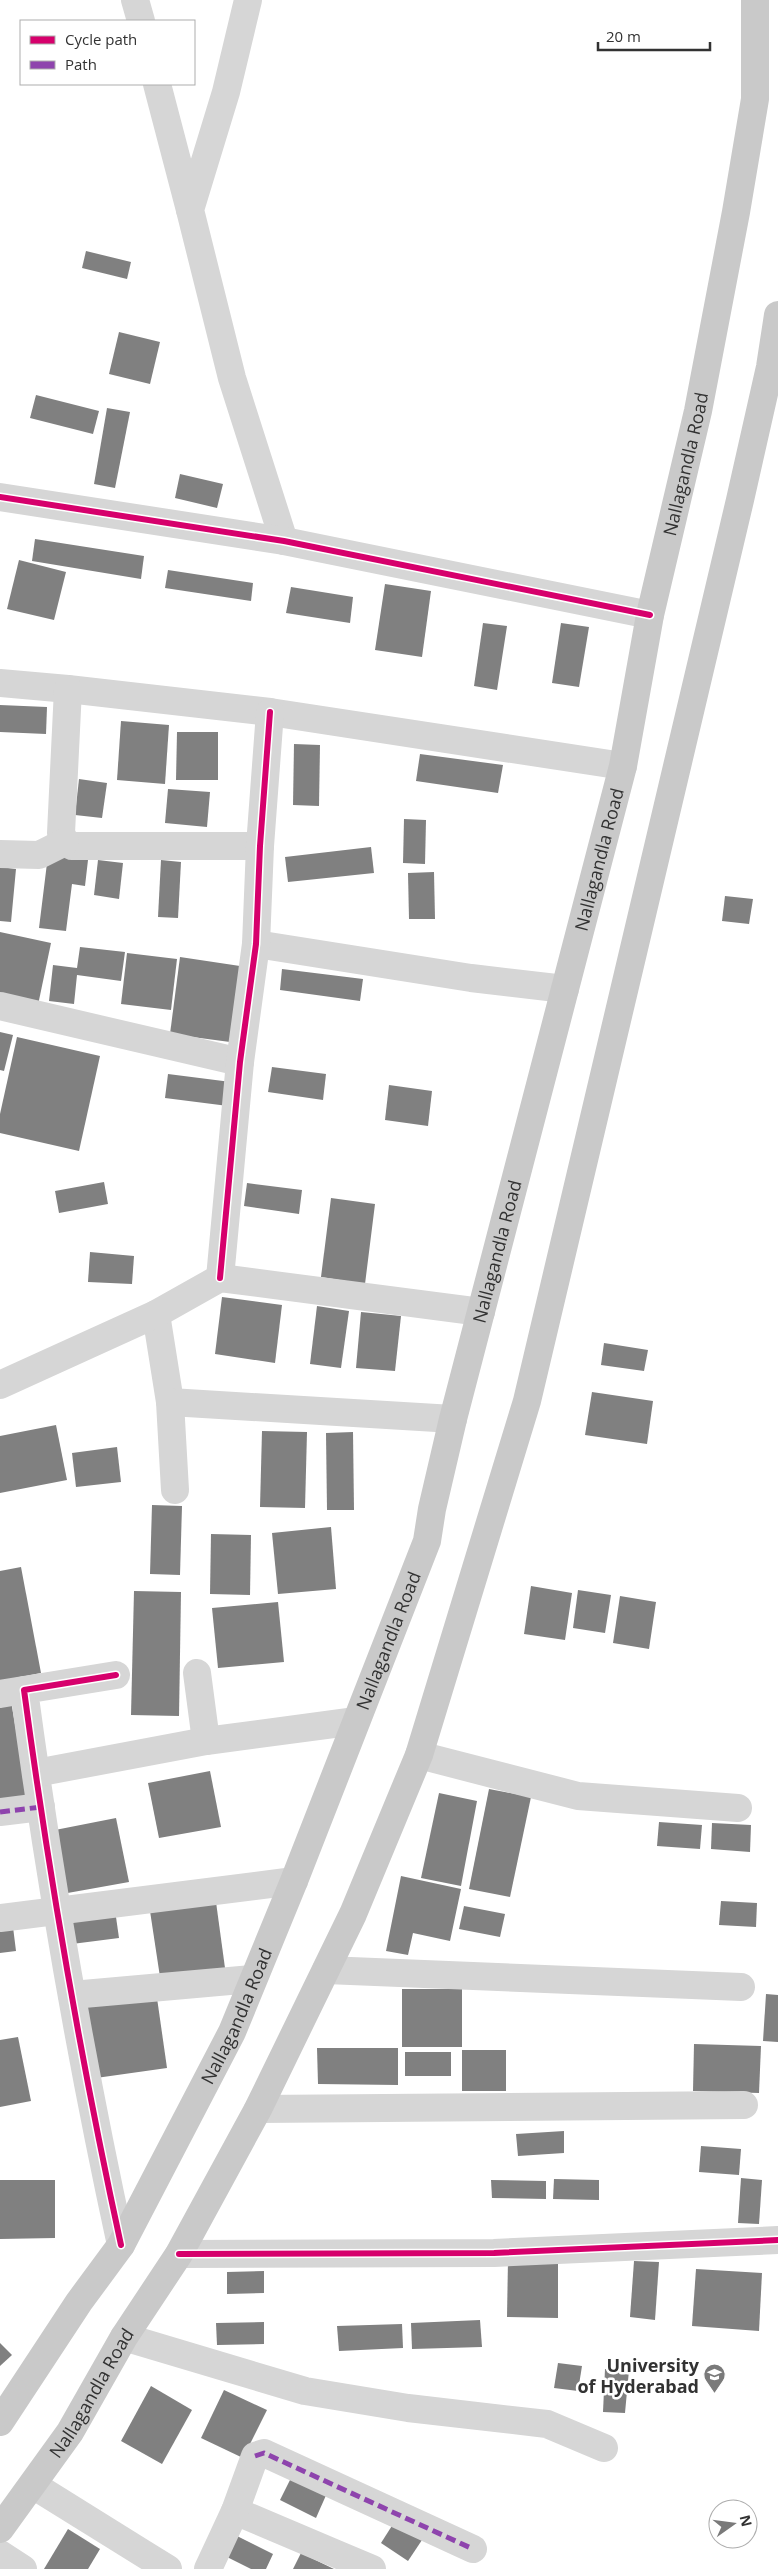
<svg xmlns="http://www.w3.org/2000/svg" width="778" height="2569" font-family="'Open Sans',sans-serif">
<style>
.building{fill:#808080}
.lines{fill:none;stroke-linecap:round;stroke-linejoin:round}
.minor{stroke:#d6d6d6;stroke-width:28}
.major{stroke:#c9c9c9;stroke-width:28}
.quiet{stroke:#8e44ad;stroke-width:5;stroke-dasharray:10 5;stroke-linecap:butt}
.cycleway-casing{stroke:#fff;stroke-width:9}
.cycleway{stroke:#d6006c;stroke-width:6}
.labels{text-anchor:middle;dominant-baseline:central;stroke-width:5;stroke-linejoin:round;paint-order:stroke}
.street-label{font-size:18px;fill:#323232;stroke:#fff}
.poi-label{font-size:18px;font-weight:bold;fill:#323232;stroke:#fff;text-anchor:end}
</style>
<rect width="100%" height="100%" fill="#fff"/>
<!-- building -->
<g class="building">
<polygon points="86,251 131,262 127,279 82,268"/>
<polygon points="119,332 160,342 150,384 109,374"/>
<polygon points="36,395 99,411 93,434 30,418"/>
<polygon points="107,408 130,412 115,488 94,484"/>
<polygon points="180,474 223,484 217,508 175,498"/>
<polygon points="35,539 144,556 141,579 32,561"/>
<polygon points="19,560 66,572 54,620 7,609"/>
<polygon points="168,570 253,583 251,601 165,588"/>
<polygon points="385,584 431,591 422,657 375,650"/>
<polygon points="291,587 353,597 350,623 286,613"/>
<polygon points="483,623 507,626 497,690 474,686"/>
<polygon points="561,623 589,627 579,687 552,683"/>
<polygon points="0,705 47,707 46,734 0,732"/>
<polygon points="121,721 169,725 165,784 117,780"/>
<polygon points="177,732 218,732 218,780 176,780"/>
<polygon points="294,744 320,745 319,806 293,805"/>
<polygon points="420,754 503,765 498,793 416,781"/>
<polygon points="79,779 107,783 102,818 75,815"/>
<polygon points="168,789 210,792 207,827 165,823"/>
<polygon points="404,819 426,820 425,864 403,863"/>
<polygon points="371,847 374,873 288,882 285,857"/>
<polygon points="48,855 88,860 85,886 72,884 66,931 39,928"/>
<polygon points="98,860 123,863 119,899 94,895"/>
<polygon points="161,860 181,862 178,918 158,917"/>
<polygon points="0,867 16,869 11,922 0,921"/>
<polygon points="434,872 435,919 409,919 408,873"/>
<polygon points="725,896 753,899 749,924 722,921"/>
<polygon points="0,932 51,943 38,1005 0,996"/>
<polygon points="80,947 125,952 121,981 77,975 74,1004 49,1001 53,965 77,968"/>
<polygon points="127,953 177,959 171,1010 121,1004"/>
<polygon points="180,957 240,966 230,1042 170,1034"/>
<polygon points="282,969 363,979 360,1001 280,990"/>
<polygon points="0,1032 13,1035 4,1071 0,1070"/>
<polygon points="17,1037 100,1056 79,1151 0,1133 0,1114"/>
<polygon points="272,1067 326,1074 323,1100 268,1092"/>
<polygon points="168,1074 231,1082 228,1106 165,1098"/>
<polygon points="389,1085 432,1091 428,1126 385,1120"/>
<polygon points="104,1182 108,1204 59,1213 55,1191"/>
<polygon points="247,1183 302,1190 299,1214 244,1206"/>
<polygon points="331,1198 375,1204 365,1284 321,1277"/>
<polygon points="90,1252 134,1256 132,1284 88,1282"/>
<polygon points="222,1297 282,1305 275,1363 215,1354"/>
<polygon points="317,1306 349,1311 341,1368 310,1364"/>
<polygon points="361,1312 401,1316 395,1371 356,1368"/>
<polygon points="604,1343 648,1350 644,1371 601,1365"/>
<polygon points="592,1392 653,1401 647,1444 585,1435"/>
<polygon points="56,1425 67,1480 0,1493 0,1436"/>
<polygon points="262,1431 307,1432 305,1508 260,1507"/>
<polygon points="353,1432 354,1510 327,1510 326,1433"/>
<polygon points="117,1447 121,1482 76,1487 72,1453"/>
<polygon points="152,1505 182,1506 180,1575 150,1574"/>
<polygon points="331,1527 336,1589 278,1594 272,1533"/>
<polygon points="211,1534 251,1535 250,1595 210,1594"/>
<polygon points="21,1567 41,1673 0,1681 0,1571"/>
<polygon points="531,1586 572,1593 565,1640 524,1634"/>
<polygon points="578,1590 611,1595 605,1633 573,1628"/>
<polygon points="134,1591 181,1592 179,1716 131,1715"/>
<polygon points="620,1596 656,1602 649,1649 613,1643"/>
<polygon points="278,1602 284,1662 218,1668 212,1608"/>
<polygon points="11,1701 28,1800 0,1805 0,1703"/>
<polygon points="210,1771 221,1827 159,1838 148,1783"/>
<polygon points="489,1789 531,1797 510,1897 469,1889"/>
<polygon points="439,1793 477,1801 461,1886 421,1878"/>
<polygon points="116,1818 129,1882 62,1894 50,1831"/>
<polygon points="659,1822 702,1825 700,1849 657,1846"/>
<polygon points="712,1823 751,1825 750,1852 711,1849"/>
<polygon points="401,1876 461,1889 450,1941 413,1933 408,1955 386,1951"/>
<polygon points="721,1901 757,1903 756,1927 719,1925"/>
<polygon points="216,1902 225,1968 160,1977 150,1911"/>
<polygon points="464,1906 505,1914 500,1937 459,1929"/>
<polygon points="115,1910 119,1938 72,1944 68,1916"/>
<polygon points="13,1927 16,1951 0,1953 0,1929"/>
<rect x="402" y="1989" width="60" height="58"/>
<polygon points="766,1994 778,1995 778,2042 763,2041"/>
<polygon points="157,1998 167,2068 96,2078 87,2007"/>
<polygon points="18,2037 31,2101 0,2107 0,2040"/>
<polygon points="694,2044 761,2046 759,2093 693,2091"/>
<polygon points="317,2048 398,2048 398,2085 318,2084"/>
<rect x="462" y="2050" width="44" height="41"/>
<rect x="405" y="2052" width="46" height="24"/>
<polygon points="564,2131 564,2153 518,2156 516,2134"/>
<polygon points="701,2146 741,2149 739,2175 699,2172"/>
<polygon points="741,2178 762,2180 759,2224 738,2223"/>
<polygon points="554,2179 599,2180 599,2200 553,2199"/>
<polygon points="0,2180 55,2180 55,2238 0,2239"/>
<polygon points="491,2180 546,2181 546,2199 492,2198"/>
<polygon points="508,2260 558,2260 558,2318 507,2317"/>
<polygon points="634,2261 659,2262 655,2320 630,2317"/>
<polygon points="696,2269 762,2273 759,2331 692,2326"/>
<polygon points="264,2271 264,2293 227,2294 227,2272"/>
<polygon points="480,2320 482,2347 412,2349 411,2323"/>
<polygon points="264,2322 264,2344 217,2345 216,2323"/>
<polygon points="402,2324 403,2348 339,2351 337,2326"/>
<polygon points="0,2343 12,2355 0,2366"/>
<polygon points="558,2363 582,2366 578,2391 554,2388"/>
<polygon points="605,2369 629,2370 625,2413 603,2412"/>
<polygon points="151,2386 192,2410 162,2464 121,2441"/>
<polygon points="224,2390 267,2410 243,2458 201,2438"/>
<polygon points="292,2476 327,2493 316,2518 280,2500"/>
<polygon points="395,2521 422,2540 408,2561 381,2543"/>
<polygon points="68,2529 100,2549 88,2569 44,2569"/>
<polygon points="235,2535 273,2554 266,2569 251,2569 225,2556"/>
<polygon points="301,2553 334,2569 293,2569"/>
</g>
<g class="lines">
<!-- minor -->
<g class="minor">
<polyline points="135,0 141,21"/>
<polyline points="248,0 226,92 190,210 232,378 284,541"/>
<polyline points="157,84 190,210"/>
<polyline points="0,497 284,541 650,615"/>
<polyline points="0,683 68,689 270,712 623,766"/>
<polyline points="68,689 61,833 65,842 72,846 260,846"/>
<polyline points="0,854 39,855 65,842"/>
<polyline points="256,944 471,978 565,989"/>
<polyline points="0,1006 240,1062"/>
<polyline points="220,1278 240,1062 256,944 260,846 270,712"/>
<polyline points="156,1314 170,1402 453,1419"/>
<polyline points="0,1385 156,1314 220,1278 481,1312"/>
<polyline points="170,1402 175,1490"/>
<polyline points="197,1673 206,1741"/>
<path d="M116,1675l-92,15c25,186 57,371 97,555"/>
<polyline points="0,1694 24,1690"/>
<polyline points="419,1755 578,1796 738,1808"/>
<polyline points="36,1773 206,1741 356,1721"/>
<polyline points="0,1812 41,1807"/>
<polyline points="0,1918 294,1881"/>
<polyline points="326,1970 741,1987"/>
<polyline points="72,1995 252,1979"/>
<polyline points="258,2109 744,2105"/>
<polyline points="179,2254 494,2253 778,2240"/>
<polyline points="124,2337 305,2391 408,2408 547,2424 604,2448"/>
<polyline points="33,2485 168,2569"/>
<polyline points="235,2511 372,2569"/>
<polyline points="0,2554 23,2569"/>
<polyline points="208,2569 235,2511 255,2456 264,2453 473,2549"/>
</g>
<!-- major -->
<g class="major">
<path id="s1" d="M0,2422l79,-120 42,-57 111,-213 62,-151 133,-340 5,-32 21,-90 170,-653 27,-151 48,-204 38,-199 19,-113v-99"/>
<path id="s2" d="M0,2529l70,-97 54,-95 55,-83 79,-145 95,-195 66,-159 108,-354 213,-901 30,-133 8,-52"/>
</g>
<!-- quiet -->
<g class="quiet">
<polyline points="0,1812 41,1807"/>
<polyline points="255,2456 264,2453 473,2549"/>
</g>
<defs>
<g id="cycleway">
<polyline points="0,497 284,541 650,615"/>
<polyline points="220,1278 240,1062 256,944 260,846 270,712"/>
<path d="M116,1675l-92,15c25,186 57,371 97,555"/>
<polyline points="179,2254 494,2253 778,2240"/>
</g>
</defs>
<!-- cycleway casing -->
<use href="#cycleway" class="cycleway-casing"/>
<!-- cycleway -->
<use href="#cycleway" class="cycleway"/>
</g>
<!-- icons -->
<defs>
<symbol id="university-pin" viewBox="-11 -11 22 30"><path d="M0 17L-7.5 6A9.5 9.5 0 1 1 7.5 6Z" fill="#7a7a7a" stroke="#fff"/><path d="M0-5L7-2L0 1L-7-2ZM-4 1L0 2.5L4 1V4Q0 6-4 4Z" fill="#fff"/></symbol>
</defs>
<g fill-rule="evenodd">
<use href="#university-pin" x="702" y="2362" width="25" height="34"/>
</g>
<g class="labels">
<!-- street labels -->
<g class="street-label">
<text stroke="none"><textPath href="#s1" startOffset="2091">Nallagandla Road</textPath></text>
<text stroke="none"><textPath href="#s1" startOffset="1686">Nallagandla Road</textPath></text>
<text stroke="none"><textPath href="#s1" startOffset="1281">Nallagandla Road</textPath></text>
<text stroke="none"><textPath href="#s1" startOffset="876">Nallagandla Road</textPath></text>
<text stroke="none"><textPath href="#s1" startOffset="471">Nallagandla Road</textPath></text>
<text stroke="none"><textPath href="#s2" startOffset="164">Nallagandla Road</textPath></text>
</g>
<!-- poi labels -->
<g class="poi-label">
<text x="699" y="2365">University<tspan x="699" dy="21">of Hyderabad</tspan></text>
</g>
</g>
<!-- legend -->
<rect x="20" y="20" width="175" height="65" fill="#ffffff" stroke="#adadad"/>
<rect x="30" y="36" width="25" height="8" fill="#d6006c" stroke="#adadad"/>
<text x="65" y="45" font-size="15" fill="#323232">Cycle path</text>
<rect x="30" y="61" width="25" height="8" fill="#8e44ad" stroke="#adadad"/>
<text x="65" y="70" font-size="15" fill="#323232">Path</text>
<!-- north arrow -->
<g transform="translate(733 2524) rotate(76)"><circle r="24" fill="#ffffff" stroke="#adadad"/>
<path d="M0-4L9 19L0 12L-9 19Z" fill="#7a7a7a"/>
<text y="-8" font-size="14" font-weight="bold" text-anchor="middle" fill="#323232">N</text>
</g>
<!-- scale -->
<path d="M598 42v8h112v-8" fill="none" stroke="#323232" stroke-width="2.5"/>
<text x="606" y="42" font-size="15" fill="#323232" stroke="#ffffff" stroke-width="4" paint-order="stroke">20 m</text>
</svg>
